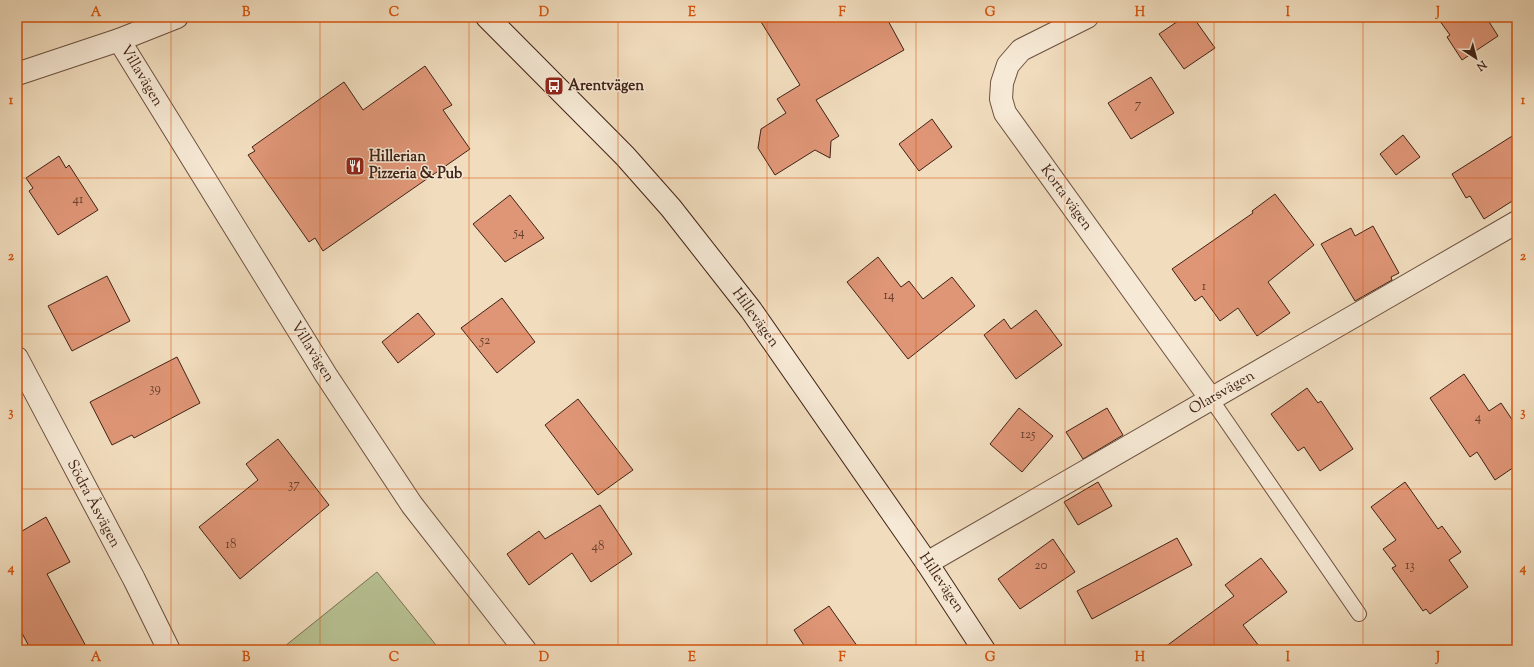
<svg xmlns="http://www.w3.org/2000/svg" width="1534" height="667" font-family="'Sorts Mill Goudy',serif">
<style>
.green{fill:#b8c293;stroke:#7c7254}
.building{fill:#df9677;stroke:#412216}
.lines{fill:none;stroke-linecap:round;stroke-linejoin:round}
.lane-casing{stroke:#6d5140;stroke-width:16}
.street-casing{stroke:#6d5140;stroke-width:24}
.secondary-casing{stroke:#412216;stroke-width:24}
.lane{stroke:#f6e9d5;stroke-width:14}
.street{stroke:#f6e9d5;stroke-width:22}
.secondary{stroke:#f6e9d5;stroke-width:22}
.grid{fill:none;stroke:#d7540d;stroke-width:1;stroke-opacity:0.55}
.labels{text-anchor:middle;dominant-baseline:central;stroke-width:3;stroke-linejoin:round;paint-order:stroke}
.number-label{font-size:13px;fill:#683f2e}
.street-label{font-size:15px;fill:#412216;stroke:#f6e9d5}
.poi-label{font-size:15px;font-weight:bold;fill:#412216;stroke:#f6e9d5;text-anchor:start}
.neatline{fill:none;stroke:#d7540d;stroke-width:1.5}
.grid-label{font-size:13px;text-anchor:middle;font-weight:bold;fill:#d7540d}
</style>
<rect width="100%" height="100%" fill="#f1ddbe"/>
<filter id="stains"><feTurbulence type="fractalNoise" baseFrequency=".005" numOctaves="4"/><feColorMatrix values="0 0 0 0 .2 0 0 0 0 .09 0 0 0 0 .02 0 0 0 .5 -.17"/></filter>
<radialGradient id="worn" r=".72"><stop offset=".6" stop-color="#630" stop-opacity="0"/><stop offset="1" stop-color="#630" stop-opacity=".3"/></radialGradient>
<!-- green -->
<polygon class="green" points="377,572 440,650 280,650"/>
<!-- building -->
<g class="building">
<polygon points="758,17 886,17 904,50 816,100 839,136 831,141 830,158 815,150 775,175 758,148 761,129 786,113 777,99 800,85"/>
<polygon points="1184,17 1193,17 1215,48 1184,69 1159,34"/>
<polygon points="1437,17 1486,17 1498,36 1462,60 1447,37 1450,35"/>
<polygon points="425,66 452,105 443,110 470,149 323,251 315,238 309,242 248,155 255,151 252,147 344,82 363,110"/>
<polygon points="1151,77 1174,113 1131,139 1108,103"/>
<polygon points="932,119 952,147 919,171 899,144"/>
<polygon points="1517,133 1517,198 1484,219 1470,196 1466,198 1452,174"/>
<polygon points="1403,135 1420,157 1396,175 1380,154"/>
<polygon points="59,156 66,168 69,165 98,210 58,235 29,191 33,188 26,178"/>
<polygon points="1275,194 1314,245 1268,282 1290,313 1257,336 1238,308 1220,321 1202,296 1195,301 1172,269 1253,213 1252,211"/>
<polygon points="510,195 544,238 505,262 473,224"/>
<polygon points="1373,226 1399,273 1391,277 1392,280 1355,301 1321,244 1351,228 1355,236"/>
<polygon points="878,257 901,287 909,281 923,299 952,277 975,306 908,359 847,282"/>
<polygon points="107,276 130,321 72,351 48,306"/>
<polygon points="502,298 535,342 497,373 461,328"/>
<polygon points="1036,310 1062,345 1016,379 984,335 1004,319 1011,329"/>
<polygon points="418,313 435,334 398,363 382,342"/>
<polygon points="177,357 200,403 134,438 132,435 112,445 90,402"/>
<polygon points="1464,374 1489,411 1501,403 1517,427 1517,465 1495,480 1477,452 1470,457 1430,398"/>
<polygon points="1307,388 1318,403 1321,401 1353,449 1320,471 1304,447 1298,451 1271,414"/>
<polygon points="578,399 633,470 598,495 545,425"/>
<polygon points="1019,408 1053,436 1022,472 990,444"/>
<polygon points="1107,408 1123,435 1083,459 1066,432"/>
<polygon points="278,439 329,505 240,579 199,527 258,480 246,464"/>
<polygon points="1098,482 1112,506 1078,525 1064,502"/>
<polygon points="1405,482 1438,529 1442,526 1461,552 1449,560 1468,587 1430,614 1426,609 1423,611 1392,568 1396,566 1383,549 1396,540 1371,507"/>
<polygon points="600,505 632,554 591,582 572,553 529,585 507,554 539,531 545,539"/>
<polygon points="46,517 70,562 47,574 88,650 31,650 17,624 17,534"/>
<polygon points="1177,538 1192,565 1092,619 1077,591"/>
<polygon points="1053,539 1075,572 1020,609 998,579"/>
<polygon points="1261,558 1287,592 1243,625 1262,650 1161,650 1234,596 1225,585"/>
<polygon points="829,606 860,650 807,650 794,630"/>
</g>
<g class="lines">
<defs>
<polyline id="lane" points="1211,399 1359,614"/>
<g id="street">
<polyline points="1087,17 1021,50 1008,65 1002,83 1001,99 1005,113 1211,399"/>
<polyline points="119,40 326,375 412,505 525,650"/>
<polyline points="17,74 119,40 177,17"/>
<polyline points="17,358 134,579 169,650"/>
<polyline points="927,563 1517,222"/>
</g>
<polyline id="secondary" points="487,17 625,156 671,208 751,310 927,563 984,650"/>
</defs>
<!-- lane casing -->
<use href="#lane" class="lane-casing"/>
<!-- street casing -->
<use href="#street" class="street-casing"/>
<!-- secondary casing -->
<use href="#secondary" class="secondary-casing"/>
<!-- lane -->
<use href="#lane" class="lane"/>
<!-- street -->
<use href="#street" class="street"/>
<!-- secondary -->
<use href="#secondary" class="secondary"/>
</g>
<!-- grid -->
<path class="grid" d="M171,17v633M320,17v633M469,17v633M618,17v633M767,17v633M916,17v633M1065,17v633M1214,17v633M1363,17v633M17,178h1500M17,334h1500M17,489h1500"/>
<!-- icons -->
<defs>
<symbol id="bus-square" viewBox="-11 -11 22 22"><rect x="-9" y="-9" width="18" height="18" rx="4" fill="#8f2418" stroke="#f6e9d5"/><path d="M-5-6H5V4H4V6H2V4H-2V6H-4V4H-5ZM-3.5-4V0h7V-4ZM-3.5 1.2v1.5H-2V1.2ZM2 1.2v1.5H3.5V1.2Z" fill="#fff"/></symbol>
<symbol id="restaurant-square" viewBox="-11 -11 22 22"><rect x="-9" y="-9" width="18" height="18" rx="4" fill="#8f2418" stroke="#f6e9d5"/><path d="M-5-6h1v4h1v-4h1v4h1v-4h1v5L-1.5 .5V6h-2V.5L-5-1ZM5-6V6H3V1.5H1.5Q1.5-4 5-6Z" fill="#fff"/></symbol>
</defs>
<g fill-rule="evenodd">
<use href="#bus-square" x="543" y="75" width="22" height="22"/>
<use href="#restaurant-square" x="344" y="155" width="22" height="22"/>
</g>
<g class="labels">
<!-- number labels -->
<g class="number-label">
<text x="1138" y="105">7</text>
<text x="78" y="200">41</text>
<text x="519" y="233">54</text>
<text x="1204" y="287">1</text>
<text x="889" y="296">14</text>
<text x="485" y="341">52</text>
<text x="155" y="389">39</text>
<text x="1478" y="418">4</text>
<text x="1028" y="435">125</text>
<text x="294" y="485">37</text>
<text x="231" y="545">18</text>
<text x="598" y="547">48</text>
<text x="1041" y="566">20</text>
<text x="1410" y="566">13</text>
</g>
<!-- street labels -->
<g class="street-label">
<text transform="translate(141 76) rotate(59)">Villavägen</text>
<text transform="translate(1066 198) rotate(54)">Korta vägen</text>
<text transform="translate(755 318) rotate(54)">Hillevägen</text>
<text transform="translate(312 352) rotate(58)">Villavägen</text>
<text transform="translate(1222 393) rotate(-30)">Olarsvägen</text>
<text transform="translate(93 504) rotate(62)">Södra Åsvägen</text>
<text transform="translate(941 583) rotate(56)">Hillevägen</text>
</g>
<!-- poi labels -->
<g class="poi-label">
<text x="568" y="86">Arentvägen</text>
<text x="369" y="157">Hillerian<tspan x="369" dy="17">Pizzeria &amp; Pub</tspan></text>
</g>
</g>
<!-- margin -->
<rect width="1534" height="667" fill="none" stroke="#f1ddbe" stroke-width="44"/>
<!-- north arrow -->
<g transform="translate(1476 58) rotate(144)" stroke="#f6e9d5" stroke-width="3" paint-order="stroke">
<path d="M0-3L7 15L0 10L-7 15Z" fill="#412216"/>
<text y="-6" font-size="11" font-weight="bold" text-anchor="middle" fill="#412216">N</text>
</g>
<rect x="22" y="22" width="1490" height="623" class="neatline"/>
<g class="grid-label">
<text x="96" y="16">A</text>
<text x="246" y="16">B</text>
<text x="394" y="16">C</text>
<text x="544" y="16">D</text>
<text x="692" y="16">E</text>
<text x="842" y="16">F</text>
<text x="990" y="16">G</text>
<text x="1140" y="16">H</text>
<text x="1288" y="16">I</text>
<text x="1438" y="16">J</text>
<text x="11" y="104">1</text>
<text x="1523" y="104">1</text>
<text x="11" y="260">2</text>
<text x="1523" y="260">2</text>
<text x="11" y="416">3</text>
<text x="1523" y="416">3</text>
<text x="11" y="572">4</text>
<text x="1523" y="572">4</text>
<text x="96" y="661">A</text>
<text x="246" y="661">B</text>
<text x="394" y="661">C</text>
<text x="544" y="661">D</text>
<text x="692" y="661">E</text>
<text x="842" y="661">F</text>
<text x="990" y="661">G</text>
<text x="1140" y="661">H</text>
<text x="1288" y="661">I</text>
<text x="1438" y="661">J</text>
</g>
<rect width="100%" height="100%" filter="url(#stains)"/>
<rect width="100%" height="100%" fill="url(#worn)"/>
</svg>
